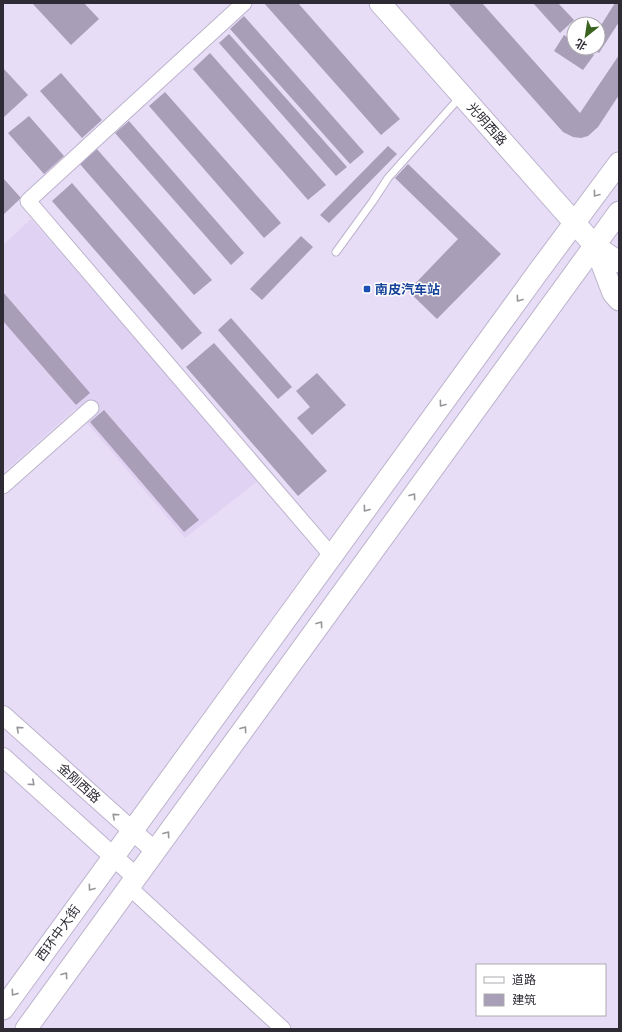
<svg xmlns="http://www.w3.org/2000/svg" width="622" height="1032" font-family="Roboto,'Noto Sans SC',sans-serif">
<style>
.built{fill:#dfd2f3}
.building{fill:#a89eb7}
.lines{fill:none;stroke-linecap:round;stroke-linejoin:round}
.service-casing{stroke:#bdb3cc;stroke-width:9}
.minor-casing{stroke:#bdb3cc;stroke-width:17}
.tertiary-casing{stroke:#bdb3cc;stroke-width:20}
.secondary-casing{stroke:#bdb3cc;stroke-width:23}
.service{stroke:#fff;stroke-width:7}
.minor{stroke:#fff;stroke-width:15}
.tertiary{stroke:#fff;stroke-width:18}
.secondary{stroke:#fff;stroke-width:21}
.oneway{stroke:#97959a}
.transit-dot{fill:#1a4fb4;stroke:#fff;stroke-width:1.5}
.labels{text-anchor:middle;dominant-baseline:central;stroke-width:3;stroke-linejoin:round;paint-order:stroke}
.street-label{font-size:13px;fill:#2f2b35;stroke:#fff}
.transit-label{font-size:13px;font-weight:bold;fill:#164399;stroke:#fff;text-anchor:start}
</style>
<rect width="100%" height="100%" fill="#e7ddf7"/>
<!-- built -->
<polygon class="built" points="31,219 259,480 185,538 75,409 3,473 3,245"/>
<!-- building -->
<g class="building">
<polygon points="32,3 84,3 99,19 71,45"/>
<polygon points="264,3 298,3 400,119 381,135"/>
<polygon points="448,3 482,3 580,113 619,55 619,95 598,127 588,136 581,138 573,137 563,132"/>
<polygon points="533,3 558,3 574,20 560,33"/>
<polygon points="615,3 619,3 619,22 599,53 591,48 598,48 598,30"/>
<polygon points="244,16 364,152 350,164 230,29"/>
<polygon points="229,34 347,167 336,176 219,43"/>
<polygon points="564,35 574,41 574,48 584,48 594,55 583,70 554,51"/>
<polygon points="210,53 326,185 308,200 193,69"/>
<polygon points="3,68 28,95 4,117 3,115"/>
<polygon points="61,73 102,120 82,138 40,91"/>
<polygon points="165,92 281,223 264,238 149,106"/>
<polygon points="29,116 64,156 44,174 8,133"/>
<polygon points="129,121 244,253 231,265 115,133"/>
<polygon points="388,146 397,154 329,223 320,215"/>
<polygon points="96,148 212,280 194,295 79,163"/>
<polygon points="408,164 501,254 437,319 408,291 458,239 395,178"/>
<polygon points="3,178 21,198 3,215"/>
<polygon points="72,183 202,333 182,350 52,201"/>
<polygon points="301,236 313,247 262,300 250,289"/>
<polygon points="3,292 90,393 76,405 3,321"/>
<polygon points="231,318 292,387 278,399 218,330"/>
<polygon points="214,343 327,471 298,496 186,367"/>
<polygon points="317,373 346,405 312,435 297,418 310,407 296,391"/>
<polygon points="104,410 199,520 184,532 90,422"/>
</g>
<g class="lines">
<defs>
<polyline id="service" points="336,252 373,201 388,178 461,96"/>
<g id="minor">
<polyline points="244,3 28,201 332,556"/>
<polyline points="3,486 91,408"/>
<polyline points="129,887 283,1029"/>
</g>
<g id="tertiary">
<polyline points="3,715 155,851"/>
<polyline points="3,757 136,877"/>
</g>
<g id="secondary">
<polyline points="380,3 595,246 619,262"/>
<polyline points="595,246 613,293 619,300"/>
<polyline points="3,1009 538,272 619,163"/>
<polyline points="26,1029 619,212"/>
</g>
</defs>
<!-- service casing -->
<use href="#service" class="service-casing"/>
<!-- minor casing -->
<use href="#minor" class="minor-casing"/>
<!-- tertiary casing -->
<use href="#tertiary" class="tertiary-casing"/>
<!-- secondary casing -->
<use href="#secondary" class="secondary-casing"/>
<!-- service -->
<use href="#service" class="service"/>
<!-- minor -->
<use href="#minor" class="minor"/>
<!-- tertiary -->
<use href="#tertiary" class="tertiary"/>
<!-- secondary -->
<use href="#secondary" class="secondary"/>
</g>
<!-- one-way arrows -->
<defs><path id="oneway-chevron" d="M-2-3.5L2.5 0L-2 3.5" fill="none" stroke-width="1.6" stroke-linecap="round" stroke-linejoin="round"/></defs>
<g class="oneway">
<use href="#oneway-chevron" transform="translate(596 194) rotate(127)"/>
<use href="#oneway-chevron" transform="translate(519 299) rotate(126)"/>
<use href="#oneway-chevron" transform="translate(442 404) rotate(126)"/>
<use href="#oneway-chevron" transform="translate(413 496) rotate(-54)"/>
<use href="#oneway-chevron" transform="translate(366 509) rotate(126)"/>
<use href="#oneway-chevron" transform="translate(320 624) rotate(-54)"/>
<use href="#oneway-chevron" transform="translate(19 729) rotate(-138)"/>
<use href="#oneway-chevron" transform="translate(244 729) rotate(-54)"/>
<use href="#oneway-chevron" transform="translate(32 783) rotate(42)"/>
<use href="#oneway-chevron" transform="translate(115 816) rotate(-138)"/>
<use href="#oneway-chevron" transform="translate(167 834) rotate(-54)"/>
<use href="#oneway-chevron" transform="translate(91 888) rotate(126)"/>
<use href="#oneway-chevron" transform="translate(65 975) rotate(-54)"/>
<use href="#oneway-chevron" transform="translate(14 993) rotate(126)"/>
</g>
<!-- markers -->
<rect class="transit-dot" x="363" y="285" width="8" height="8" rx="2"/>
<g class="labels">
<!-- street labels -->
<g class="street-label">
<text transform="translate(487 124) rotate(48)">光明西路</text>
<text transform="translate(79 783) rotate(42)">金刚西路</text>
<text transform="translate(58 933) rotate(-54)">西环中大街</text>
</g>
<!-- transit labels -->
<g class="transit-label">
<text x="375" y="289">南皮汽车站</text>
</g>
</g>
<!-- border -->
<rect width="622" height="1032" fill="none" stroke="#2f2b35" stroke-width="8"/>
<!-- legend -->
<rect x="476" y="964" width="130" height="52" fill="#ffffff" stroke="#acaaae"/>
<rect x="484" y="977" width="20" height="6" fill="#ffffff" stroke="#acaaae"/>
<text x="512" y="984" font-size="12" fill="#2f2b35">道路</text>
<rect x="484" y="994" width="20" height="12" fill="#a89eb7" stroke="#acaaae"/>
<text x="512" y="1004" font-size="12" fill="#2f2b35">建筑</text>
<!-- north arrow -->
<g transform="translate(586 36) rotate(210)"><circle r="19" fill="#ffffff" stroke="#acaaae"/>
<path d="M0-3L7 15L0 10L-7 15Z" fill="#3a631f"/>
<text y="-6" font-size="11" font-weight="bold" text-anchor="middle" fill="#2f2b35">北</text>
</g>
</svg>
